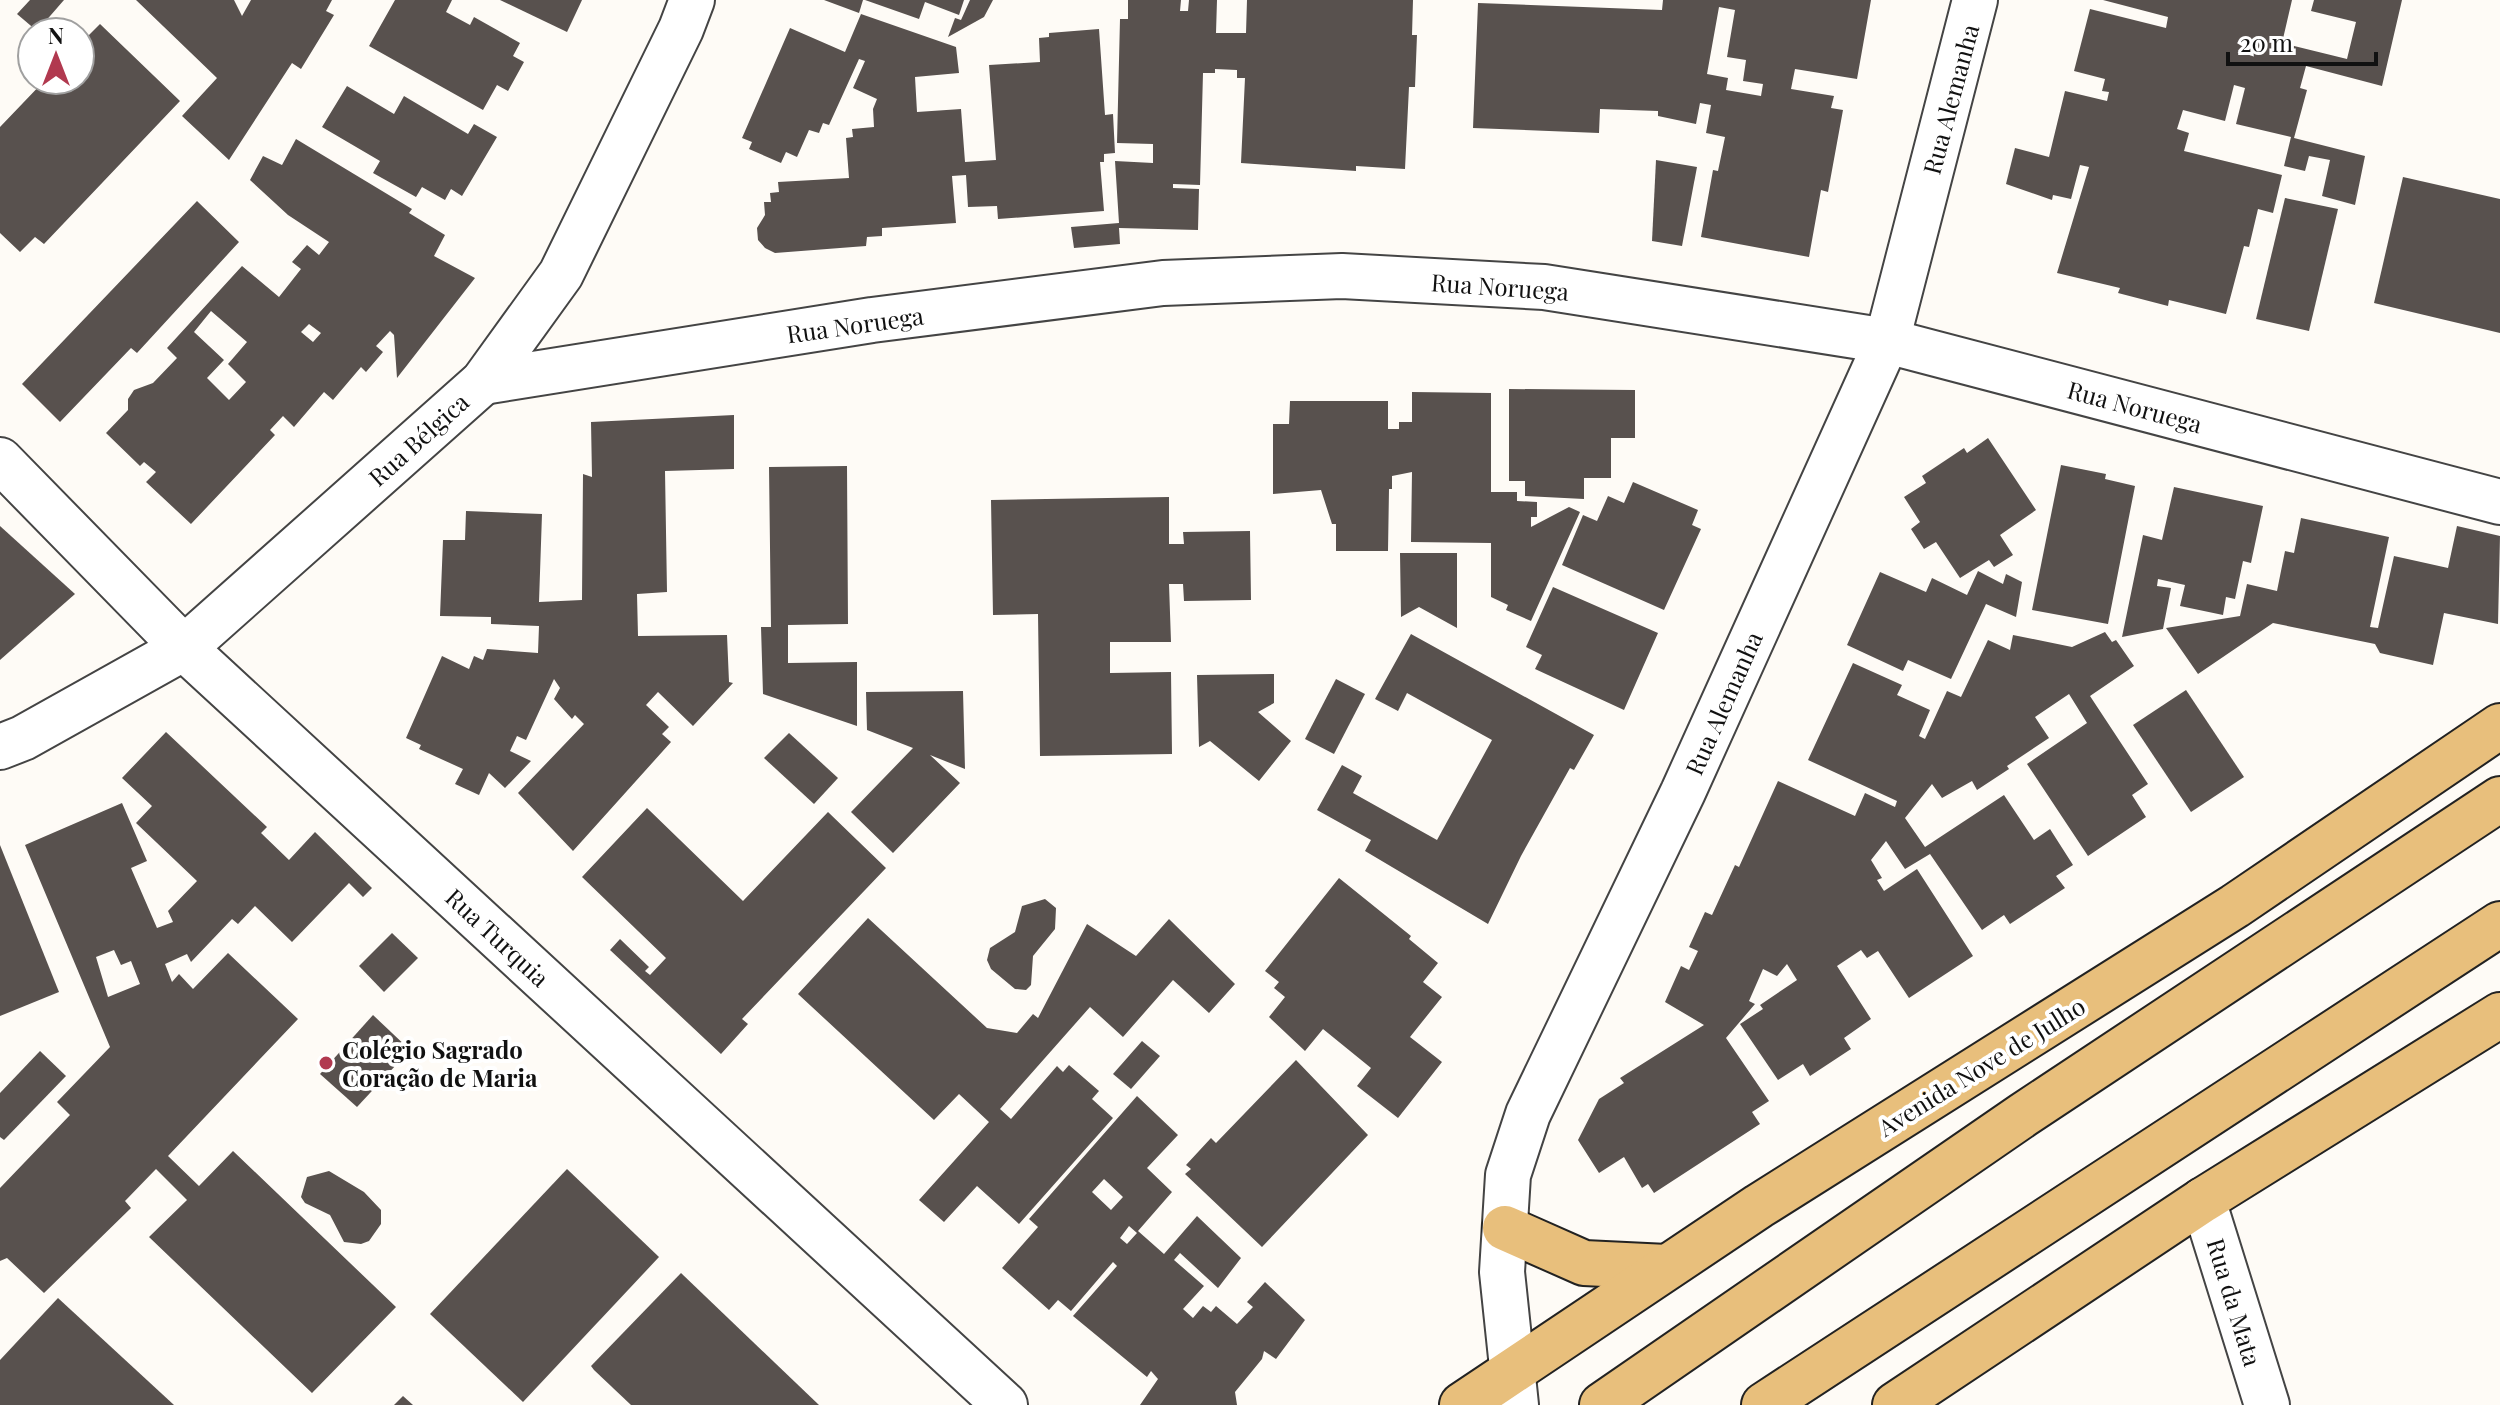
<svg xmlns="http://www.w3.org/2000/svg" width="2500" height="1405" font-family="'Playfair Display',serif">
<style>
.building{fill:#58514e;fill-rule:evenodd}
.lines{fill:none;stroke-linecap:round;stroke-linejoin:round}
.street-casing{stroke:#444;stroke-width:48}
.primary-casing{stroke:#222;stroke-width:48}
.street{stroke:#fff;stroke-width:44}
.primary{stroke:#e8bf7c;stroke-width:44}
.poi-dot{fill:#b1394f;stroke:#fff;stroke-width:3}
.labels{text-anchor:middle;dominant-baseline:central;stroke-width:8;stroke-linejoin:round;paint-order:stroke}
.street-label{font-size:24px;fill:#111;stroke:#fff}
.poi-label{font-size:24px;font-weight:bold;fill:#111;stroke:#fff;text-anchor:start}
</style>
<rect width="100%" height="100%" fill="#fefbf6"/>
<!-- building -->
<g class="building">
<polygon points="30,0 64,0 37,31 17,14"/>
<polygon points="136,0 234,0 242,16 251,0 332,0 326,11 334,15 301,69 292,63 229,160 182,116 217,78"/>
<polygon points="395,0 452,0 446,12 470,25 474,17 520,43 513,56 524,62 508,91 497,85 483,110 369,46"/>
<polygon points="500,0 582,0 567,32"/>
<polygon points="824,0 863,0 859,13"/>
<polygon points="865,0 964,0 959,15 925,2 919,19"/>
<polygon points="970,0 993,0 984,17 948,37 955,18 961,20"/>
<polygon points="1128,0 1181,0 1180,11 1188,11 1189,0 1217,0 1216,33 1246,33 1247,0 1413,0 1412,35 1417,35 1415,87 1409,87 1405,169 1356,166 1356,171 1241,163 1245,78 1237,78 1237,70 1215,69 1215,73 1203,73 1200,185 1173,184 1173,188 1199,189 1198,230 1119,228 1120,244 1074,248 1071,227 1119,223 1115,161 1153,163 1153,144 1117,143 1120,19 1128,19"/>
<path d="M1663,0h208l-14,79 -62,-10 -4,20 43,7 -3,12 12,2 -15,82 -7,-2 -12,67 -108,-20 12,-67 5,1 7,-34 -19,-4 5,-28 -11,-2 -4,21 -38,-8v-5l-58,-2 -1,24 -126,-5 5,-125 184,7zM1719,7l16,3 -8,47 19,3 -3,21 20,3 -2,12 -35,-6 2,-12 -21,-4z"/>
<polygon points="2103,0 2292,0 2282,43 2347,59 2356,22 2311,11 2314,0 2402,0 2382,86 2306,66 2300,88 2307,90 2294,138 2365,156 2355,205 2322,196 2330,160 2309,156 2305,171 2284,166 2291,137 2236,124 2245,88 2234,85 2225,121 2183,110 2177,129 2189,133 2184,151 2282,175 2273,213 2258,209 2249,247 2244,246 2226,314 2169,300 2168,306 2118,293 2120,288 2057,273 2089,167 2080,165 2071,199 2053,195 2052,200 2006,184 2015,148 2049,157 2065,91 2107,101 2109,92 2102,91 2105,79 2074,71 2090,9 2166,28 2168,17"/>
<polygon points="861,14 956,47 959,73 915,77 917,112 961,109 965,162 996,160 989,65 1040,62 1039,38 1049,37 1049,33 1099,29 1105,115 1113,114 1115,153 1104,154 1104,162 1100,162 1104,211 998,219 997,206 968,207 966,175 952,176 956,223 882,228 882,236 867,237 866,246 775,253 765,248 758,240 757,228 765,215 764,202 771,202 770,193 779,192 778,182 849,178 846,138 853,137 852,129 874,127 873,109 877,99 853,88 865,61 859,59 829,125 823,123 819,133 809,130 797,157 786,152 781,163 749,149 752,142 742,138 790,28 845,52"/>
<polygon points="100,24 180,101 44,244 35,237 20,252 0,233 0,127 45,80 80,80 80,44"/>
<polygon points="347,86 394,114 404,96 468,134 474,124 497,137 462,196 451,189 445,200 422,187 416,197 373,173 380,161 322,127"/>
<path d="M296,139l116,70 -3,4 36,22 -11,21 41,22 -78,100 -3,-43 -4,-4 -14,15 7,6 -17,20 -5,-5 -28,33 -9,-8 -30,35 -11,-11 -13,14 5,5 -84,89 -45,-42 10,-10 -12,-10 -4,4 -34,-33 22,-23v-11l6,-9 19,-7 24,-25 -10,-10 75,-82 37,31 22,-28 -9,-7 15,-17 12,10 10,-13 -41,-27 -38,-35 13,-24 19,9zM211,311l36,31 -19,22 18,18 -17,18 -22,-22 17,-18 -30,-28zM309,324l12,9 -8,9 -12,-10z"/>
<polygon points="1656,160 1697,167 1682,246 1652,241"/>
<polygon points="2403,177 2500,199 2500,333 2374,303"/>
<polygon points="2285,198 2338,209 2309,331 2256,319"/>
<polygon points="197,201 239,242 137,353 131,348 60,422 22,384"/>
<polygon points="1509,389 1635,390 1635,438 1611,438 1611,478 1584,478 1584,499 1525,496 1525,481 1509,481"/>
<polygon points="1412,392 1491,393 1491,492 1517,492 1517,501 1537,502 1537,517 1531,517 1531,527 1569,507 1580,512 1531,621 1506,610 1508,605 1491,597 1491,543 1411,542 1412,472 1392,476 1392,489 1389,489 1388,551 1336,551 1336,524 1332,524 1321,490 1273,494 1273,424 1289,424 1290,401 1388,401 1388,429 1399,429 1399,422 1412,422"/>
<polygon points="734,415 734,469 665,471 667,592 637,594 638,636 727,635 729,682 733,683 693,726 658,692 646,705 669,727 662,734 671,742 573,851 518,793 584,724 575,715 572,719 554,699 560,688 554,679 526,740 517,736 510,751 531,761 505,788 489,773 479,795 455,784 463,769 419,749 421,745 406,738 442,656 469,669 474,656 483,660 487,649 538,653 539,626 491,624 491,617 440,616 443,540 465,540 466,511 542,514 539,602 582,600 583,474 592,477 591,422"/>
<polygon points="1988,438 2036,510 2000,535 2013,555 1994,567 1989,560 1960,578 1936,542 1924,549 1911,529 1920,522 1904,497 1926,483 1922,476 1964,448 1967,453"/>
<polygon points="2061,465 2106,474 2105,479 2135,486 2108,624 2032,610"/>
<polygon points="847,466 848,624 788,625 788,663 857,662 857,726 763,694 761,627 771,627 769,467"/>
<polygon points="1633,482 1698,510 1692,525 1701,529 1664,610 1562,565 1583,515 1597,521 1608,496 1624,503"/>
<polygon points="2174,487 2263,506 2251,563 2243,561 2235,599 2226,597 2223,615 2180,606 2185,585 2158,579 2157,586 2171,588 2163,629 2122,637 2143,535 2162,540"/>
<polygon points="1169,497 1169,544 1184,544 1183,532 1250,531 1251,600 1184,601 1183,584 1169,584 1171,642 1110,642 1110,673 1171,672 1172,754 1040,756 1038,614 993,615 991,500"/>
<polygon points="2301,518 2389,537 2370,627 2378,628 2394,556 2448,568 2457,526 2500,536 2498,624 2444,613 2433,665 2380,653 2375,644 2273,623 2198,674 2166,628 2240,616 2247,584 2277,591 2285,551 2294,553"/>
<polygon points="0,526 75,594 0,660"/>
<polygon points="1400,553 1457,553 1457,628 1419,607 1401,617"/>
<polygon points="1978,571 2003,584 2006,574 2022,582 2016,617 1986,604 1951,679 1908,660 1903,671 1847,645 1880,572 1926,592 1932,578 1967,595"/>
<polygon points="1553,587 1658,633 1624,710 1535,669 1542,655 1526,647"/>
<polygon points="2105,632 2112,642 2116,640 2134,666 2090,696 2148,784 2132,795 2146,817 2088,856 2027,764 2087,723 2069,694 2035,717 2049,738 2007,766 2009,769 1977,790 1972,781 1942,798 1932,784 1905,818 1925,847 2004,795 2034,840 2050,829 2073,865 2056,876 2065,888 2010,924 2004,915 1982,930 1930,854 1905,869 1886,841 1871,860 1882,878 1877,880 1884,891 1917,869 1973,956 1909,998 1878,951 1867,958 1861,950 1837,966 1871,1019 1844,1038 1851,1049 1810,1076 1803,1064 1778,1080 1740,1024 1763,1009 1760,1005 1797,980 1787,964 1777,976 1763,969 1749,1001 1755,1004 1726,1038 1769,1101 1752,1112 1760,1124 1654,1193 1648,1184 1642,1188 1624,1157 1599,1173 1578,1140 1599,1099 1624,1083 1620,1078 1704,1025 1665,1002 1681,966 1689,970 1698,951 1689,947 1705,912 1712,915 1735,865 1739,867 1778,781 1855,816 1865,793 1895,807 1897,801 1808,760 1853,663 1902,685 1897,695 1930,710 1919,736 1925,739 1947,691 1961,697 1988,640 2010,650 2013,635 2072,647"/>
<polygon points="1411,634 1594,735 1574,770 1570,768 1521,856 1488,924 1365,851 1371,840 1317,810 1342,765 1362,776 1353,793 1437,840 1492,740 1407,693 1398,711 1375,699"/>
<polygon points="1274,674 1274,703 1258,712 1291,741 1259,781 1210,741 1199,747 1197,675"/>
<polygon points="1336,679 1365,694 1334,754 1305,739"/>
<polygon points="2186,690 2244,777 2191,812 2133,725"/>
<polygon points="963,691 965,769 930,755 960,783 893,853 851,812 913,748 867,730 866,692"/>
<path d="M166,732l101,95 -6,6 28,27 26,-28 57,56 -9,9 -14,-14 -57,59 -37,-36 -17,18 -6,-5 -41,43 -4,-8 -22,10 7,18 7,-8 14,15 35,-36 70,66 -130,137 31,30 34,-35 163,156 -84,86 -163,-156 38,-37 -31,-31 -31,32 6,7 -87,85 -37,-35 -7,3v-73l70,-73 -13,-13 53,-55 -85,-202 97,-42 25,58 -16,7 26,60 16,-6 -5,-11 29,-30 -61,-58 16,-17 -30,-28zM114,950l7,15 10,-4 9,23 -32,13 -12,-40z"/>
<polygon points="789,733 838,778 814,804 764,758"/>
<polygon points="647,808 743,901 828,812 886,868 742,1019 748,1024 721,1054 610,950 620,939 649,967 645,971 650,975 666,958 582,877"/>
<polygon points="0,845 59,992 0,1016"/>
<polygon points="1339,878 1411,936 1409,939 1438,963 1423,982 1442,997 1410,1037 1442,1062 1398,1118 1357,1086 1371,1068 1323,1029 1305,1051 1269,1017 1285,997 1274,988 1279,982 1265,971"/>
<polygon points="1045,899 1056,908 1055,929 1033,956 1031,985 1026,990 1015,989 991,969 987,960 990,948 1015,932 1022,906"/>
<polygon points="868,918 987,1028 1017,1033 1033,1014 1038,1018 1087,924 1136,956 1169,919 1235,984 1209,1013 1173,980 1123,1037 1090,1007 1000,1109 1011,1119 1057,1066 1063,1072 1069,1065 1099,1091 1092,1099 1113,1118 1019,1224 977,1186 944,1222 919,1200 989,1122 959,1094 934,1120 798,994"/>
<polygon points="392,933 418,958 384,992 359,966"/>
<polygon points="373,1015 410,1050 357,1107 320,1074"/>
<polygon points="1142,1041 1160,1056 1131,1089 1113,1074"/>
<polygon points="40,1051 66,1076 4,1140 0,1137 0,1093"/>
<polygon points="1296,1060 1368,1135 1262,1247 1185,1174 1191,1169 1186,1165 1211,1138 1216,1143"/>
<path d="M1137,1096l41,39 -31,33 25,24 -34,39 26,23 33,-38 44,42 -23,30 -38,-35 -6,7 30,26 -21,23 10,9 10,-12 8,6 5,-6 21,18 16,-17 -6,-5 18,-20 40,38 -29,39 -12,-8 -2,8 -27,33 2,13h-97l18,-26 -7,-8 -4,6 -74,-61 44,-50 -4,-4 -42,49 -13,-11 -9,10 -47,-42 36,-41 -9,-8zM1104,1179l19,18 -12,13 -19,-18zM1129,1226l8,7 -10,11 -7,-6z"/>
<polygon points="567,1169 659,1257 523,1402 430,1314"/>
<polygon points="329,1171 364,1192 381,1210 381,1224 369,1241 361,1244 344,1242 330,1215 305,1203 301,1197 307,1177"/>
<polygon points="681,1273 819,1405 631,1405 594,1370 591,1366"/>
<polygon points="58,1298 174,1405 0,1405 0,1360"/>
<polygon points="403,1396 413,1405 394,1405"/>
</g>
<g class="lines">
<defs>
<g id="street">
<polyline points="483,382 872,320 1163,283 1342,276 1544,287 1887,341 2500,502"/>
<polyline points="0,460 184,648 1005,1405"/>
<polyline points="0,747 23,738 184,648 483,382 561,274 681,29 692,0"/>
<polyline points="2203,1200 2267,1405"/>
<polyline points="1516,1405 1502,1272 1508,1175 1528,1114 1683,792 1887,341 1975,0"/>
</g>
<g id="primary">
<polyline points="1505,1228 1584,1263 1667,1267"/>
<polyline points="1462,1405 1759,1206 2235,906 2500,726"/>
<polyline points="1602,1405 2023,1115 2500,799"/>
<polyline points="1764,1405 2500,924"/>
<polyline points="1895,1405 2203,1200 2500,1015"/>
</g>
</defs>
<!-- street casing -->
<use href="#street" class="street-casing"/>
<!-- primary casing -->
<use href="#primary" class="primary-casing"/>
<!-- street -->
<use href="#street" class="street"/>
<!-- primary -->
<use href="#primary" class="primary"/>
</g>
<!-- markers -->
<circle class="poi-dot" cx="326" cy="1063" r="8"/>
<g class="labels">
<!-- street labels -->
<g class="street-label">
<text transform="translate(1950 99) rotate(-75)">Rua Alemanha</text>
<text transform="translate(1500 286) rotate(4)">Rua Noruega</text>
<text transform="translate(855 324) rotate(-8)">Rua Noruega</text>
<text transform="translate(2135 406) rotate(15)">Rua Noruega</text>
<text transform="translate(418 439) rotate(-42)">Rua Bélgica</text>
<text transform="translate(1723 703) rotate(-66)">Rua Alemanha</text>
<text transform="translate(498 937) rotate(43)">Rua Turquia</text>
<text transform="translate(1981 1066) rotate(-32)">Avenida Nove de Julho</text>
<text transform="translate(2235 1302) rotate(73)">Rua da Mata</text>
</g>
<!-- poi labels -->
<g class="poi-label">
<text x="342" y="1049">Colégio Sagrado<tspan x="342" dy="28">Coração de Maria</tspan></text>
</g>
</g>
<!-- north arrow -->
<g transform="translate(56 56)"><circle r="38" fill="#ffffff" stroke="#a0a0a0" stroke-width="2"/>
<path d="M0-6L14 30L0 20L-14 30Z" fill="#b1394f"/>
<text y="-12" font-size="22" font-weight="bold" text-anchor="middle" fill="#111111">N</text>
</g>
<!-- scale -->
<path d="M2228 52v12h148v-12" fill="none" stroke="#111111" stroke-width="4"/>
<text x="2240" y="52" font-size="24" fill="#111111" stroke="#ffffff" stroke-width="6" paint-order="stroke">20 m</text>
</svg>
